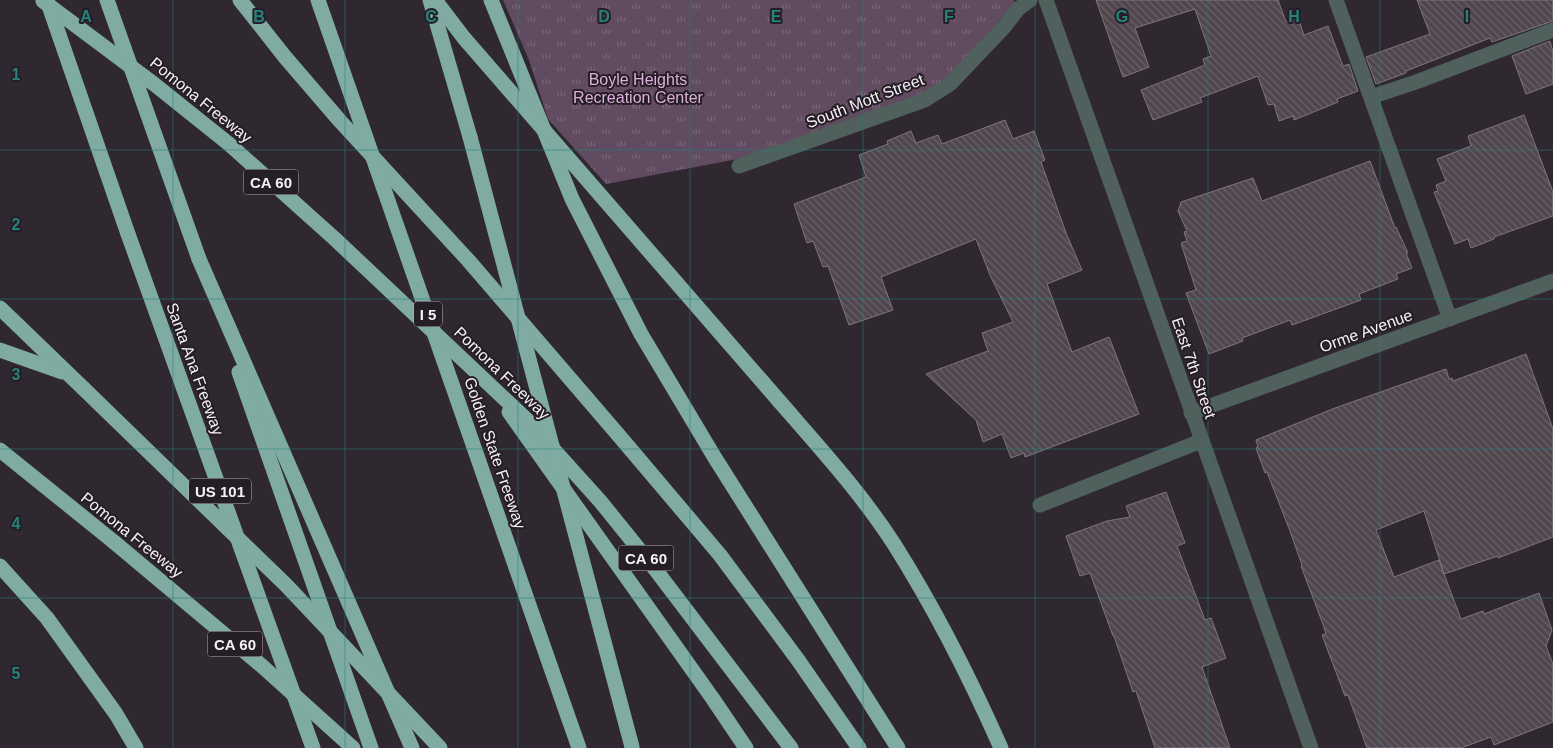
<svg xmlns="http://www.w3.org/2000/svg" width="1553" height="748" font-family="Arial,sans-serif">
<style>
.park{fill:url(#park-tufts)}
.building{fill:url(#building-back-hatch);stroke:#7f757f;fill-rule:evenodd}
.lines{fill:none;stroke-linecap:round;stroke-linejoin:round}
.minor{stroke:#50615d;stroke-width:15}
.highway{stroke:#7faba2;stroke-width:15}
.highway-bridge{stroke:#7faba2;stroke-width:15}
.grid{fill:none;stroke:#26827c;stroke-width:1;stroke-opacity:0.55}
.labels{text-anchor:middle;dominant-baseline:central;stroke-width:4;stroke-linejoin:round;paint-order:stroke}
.shield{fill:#261e26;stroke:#b8b1b7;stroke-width:1}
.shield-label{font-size:15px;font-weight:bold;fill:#f6f0f5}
.park-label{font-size:16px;fill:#dcafdc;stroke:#261e26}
.street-label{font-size:16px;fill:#f6f0f5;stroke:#261e26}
.grid-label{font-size:16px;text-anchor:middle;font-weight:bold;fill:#26827c;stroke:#261e26;stroke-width:4;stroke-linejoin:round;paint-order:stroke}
</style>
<defs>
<pattern id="park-tufts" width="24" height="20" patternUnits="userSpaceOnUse" patternTransform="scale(1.25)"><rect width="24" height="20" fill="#614b61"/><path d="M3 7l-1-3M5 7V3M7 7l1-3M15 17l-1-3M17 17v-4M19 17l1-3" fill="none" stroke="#786578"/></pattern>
<pattern id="building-back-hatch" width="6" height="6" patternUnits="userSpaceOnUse" patternTransform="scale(1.25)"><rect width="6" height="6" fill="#4f464e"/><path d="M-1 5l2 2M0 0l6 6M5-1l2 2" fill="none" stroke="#696168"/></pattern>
</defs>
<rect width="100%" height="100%" fill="#302830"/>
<!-- park -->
<polygon class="park" points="503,0 1014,0 1015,3 944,83 917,97 738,159 606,184 548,119 529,60"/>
<!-- building -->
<g class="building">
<polygon points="1096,0 1278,0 1286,22 1298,18 1304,35 1328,26 1343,66 1349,64 1358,91 1337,99 1338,102 1294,120 1293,116 1279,121 1274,104 1268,105 1258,76 1200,98 1202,102 1153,120 1141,90 1205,65 1203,59 1211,56 1195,9 1135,28 1149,67 1123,77"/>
<polygon points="1417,0 1553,0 1553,21 1492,42 1490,38 1406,71 1406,73 1376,84 1366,57 1430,34"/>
<polygon points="1550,41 1553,52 1553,84 1526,94 1512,56"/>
<polygon points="1524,115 1553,192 1553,216 1494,237 1494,239 1471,248 1468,239 1455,244 1434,192 1438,191 1436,185 1446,181 1437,159 1471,146 1468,136"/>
<polygon points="1005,120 1013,139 1034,131 1045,160 1041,162 1066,233 1082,270 1047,284 1072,352 1109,337 1139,414 1025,457 1024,453 1011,458 1002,434 983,442 976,420 926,374 988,351 982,333 1013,322 990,275 976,239 881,277 893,310 849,325 828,266 823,267 813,241 807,243 794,204 866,177 859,155 888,144 887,141 911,131 916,143 938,135 942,144"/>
<polygon points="1370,161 1395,228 1396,227 1408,253 1406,253 1412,268 1396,274 1398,279 1359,294 1361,300 1292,325 1290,320 1242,338 1243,341 1209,354 1186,293 1196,290 1181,243 1187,241 1184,232 1187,231 1178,211 1181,202 1253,178 1262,201"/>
<path d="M1526,354l27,75v108l-55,21v-2l-54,18 17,45 22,-8 1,3 55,-21 13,37 -6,16 7,18v58l-59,23 -3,-8 -30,11h-94l-19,-53 -3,1 -23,-61 4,-1 -2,-7 -23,-61 1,-1 -12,-34 -23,-59 -2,1 -9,-25 2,-1 -2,-7 79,-32 111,-39 3,10 3,-1 1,3zM1424,511l20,63 -5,-14 -45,17 -18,-47z"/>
<polygon points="1166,492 1185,543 1177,546 1205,620 1211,618 1226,658 1202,667 1230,748 1155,748 1136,691 1133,692 1114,636 1113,636 1090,573 1080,576 1066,536 1107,521 1130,517 1126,506"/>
</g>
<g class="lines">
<!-- minor -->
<g class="minor">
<polyline points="1046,0 1311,748"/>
<polyline points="1336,0 1450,319"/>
<polyline points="1371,97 1416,82 1553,30"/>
<polyline points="739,166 925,100 950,84 1005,26 1018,9 1030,0"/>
<polyline points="1191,413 1553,281"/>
<polyline points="1040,505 1201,441"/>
</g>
<!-- highway -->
<g class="highway">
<polyline points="240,0 285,57 340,121 468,260 621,438 720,555 798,660 859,748"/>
<polyline points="430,0 470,137"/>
<polyline points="491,0 572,199 641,334 715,458 898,748"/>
<polyline points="43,1 154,84 229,144 335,239 527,420 600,501 655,569 791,748"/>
<polyline points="128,234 313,748"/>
<polyline points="199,259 412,748"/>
<polyline points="0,308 83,388"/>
<polyline points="0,350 62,372"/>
<polyline points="239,372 371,748"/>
<path d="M780,402c40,46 81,91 114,142 41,65 76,134 107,204"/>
<polyline points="509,412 713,699 746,748"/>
<polyline points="0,450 114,542"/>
<polyline points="0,566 47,618 116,714 136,748"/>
<polyline points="537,628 579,748"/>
</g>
<!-- highway-bridge -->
<g class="highway-bridge">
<polyline points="47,0 128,234"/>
<polyline points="107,0 199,259"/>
<polyline points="318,0 537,628"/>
<polyline points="435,0 464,38 780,402"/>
<polyline points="470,137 632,747"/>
<polyline points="83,388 286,585 440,748"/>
<polyline points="114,542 262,666 353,748"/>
</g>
</g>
<!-- grid -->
<path class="grid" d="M173,0v748M345,0v748M518,0v748M690,0v748M863,0v748M1035,0v748M1208,0v748M1380,0v748M0,150h1553M0,299h1553M0,449h1553M0,598h1553"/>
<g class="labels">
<!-- shield labels -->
<g class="shield">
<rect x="243.5" y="169.5" width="55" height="25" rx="4"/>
<rect x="414" y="301.5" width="28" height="25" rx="4"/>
<rect x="189" y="478.5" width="62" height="25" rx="4"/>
<rect x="618.5" y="545.5" width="55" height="25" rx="4"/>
<rect x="207.5" y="631.5" width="55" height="25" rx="4"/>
</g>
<g class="shield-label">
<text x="271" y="182">CA 60</text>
<text x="428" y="314">I 5</text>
<text x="220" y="491">US 101</text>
<text x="646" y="558">CA 60</text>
<text x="235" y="644">CA 60</text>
</g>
<!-- park labels -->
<g class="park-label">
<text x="638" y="79">Boyle Heights<tspan x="638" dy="18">Recreation Center</tspan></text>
</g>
<!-- street labels -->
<g class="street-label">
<text transform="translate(201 100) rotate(39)">Pomona Freeway</text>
<text transform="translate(865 101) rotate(-21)">South Mott Street</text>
<text transform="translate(1366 331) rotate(-20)">Orme Avenue</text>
<text transform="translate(1194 368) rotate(71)">East 7th Street</text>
<text transform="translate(195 369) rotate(70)">Santa Ana Freeway</text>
<text transform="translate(502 373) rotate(44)">Pomona Freeway</text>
<text transform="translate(495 453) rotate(71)">Golden State Freeway</text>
<text transform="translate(132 535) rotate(39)">Pomona Freeway</text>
</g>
</g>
<g class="grid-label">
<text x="86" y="22">A</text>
<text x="259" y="22">B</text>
<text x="431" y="22">C</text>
<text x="604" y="22">D</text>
<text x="776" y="22">E</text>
<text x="949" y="22">F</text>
<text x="1122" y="22">G</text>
<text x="1294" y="22">H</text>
<text x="1467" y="22">I</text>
<text x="16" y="80">1</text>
<text x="16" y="230">2</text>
<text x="16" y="380">3</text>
<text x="16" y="529">4</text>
<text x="16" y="679">5</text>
</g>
</svg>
